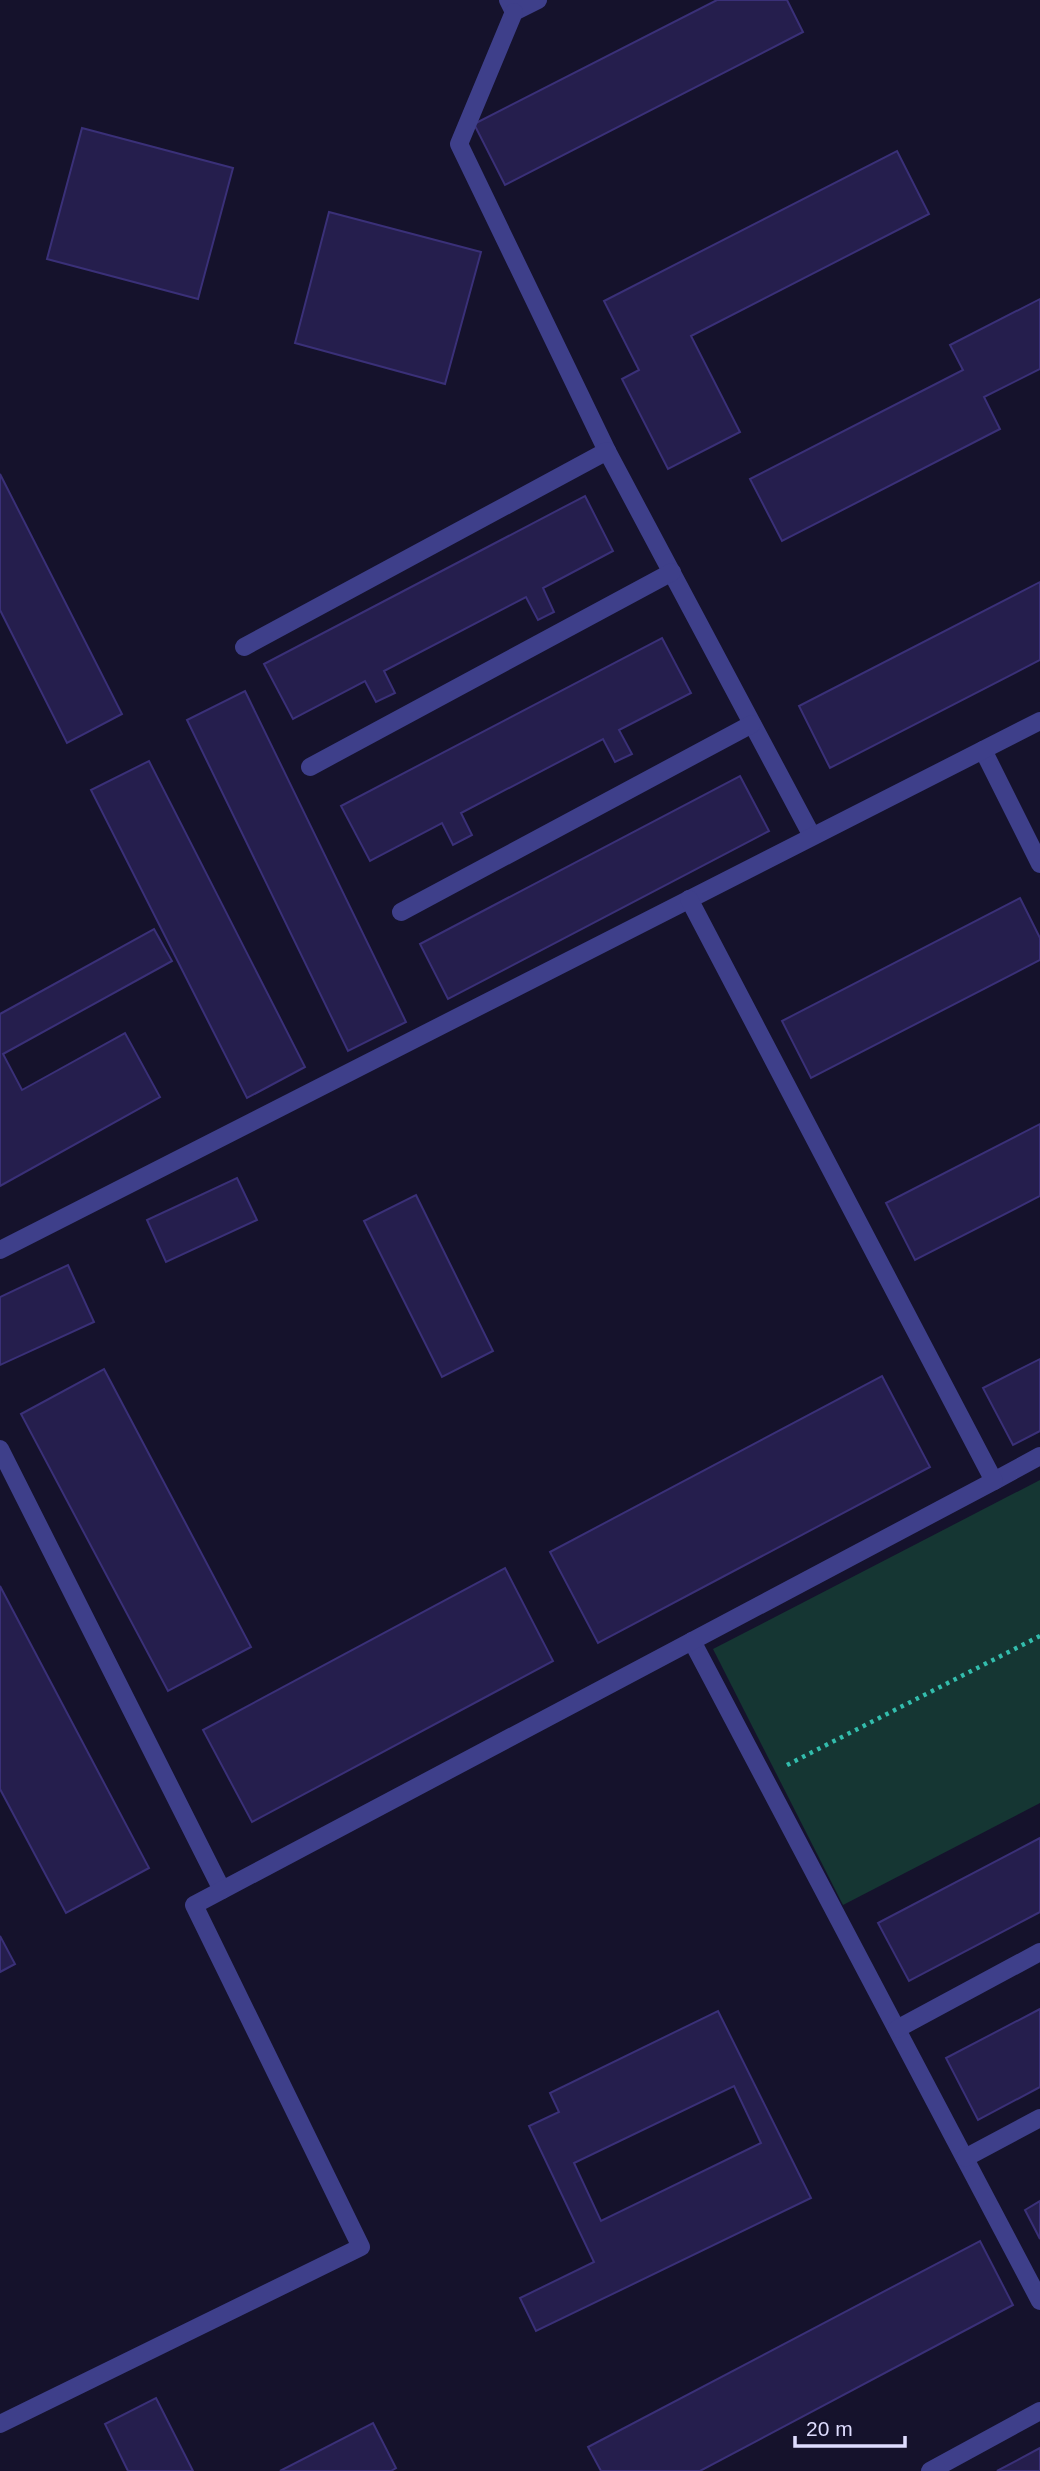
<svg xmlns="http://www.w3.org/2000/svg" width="1040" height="2471" font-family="Arial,sans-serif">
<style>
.green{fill:#153633}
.building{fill:#251e4d;stroke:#3a3078;stroke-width:2;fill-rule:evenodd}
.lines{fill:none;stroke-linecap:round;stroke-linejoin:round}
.path{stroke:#33bdad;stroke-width:4.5;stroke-dasharray:3.5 5;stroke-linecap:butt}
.minor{stroke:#3e3f8a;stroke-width:18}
</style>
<rect width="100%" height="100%" fill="#15122c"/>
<!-- green -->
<polygon class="green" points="1040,1480 1040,1803 843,1905 713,1649"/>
<!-- building -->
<g class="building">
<polygon points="717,0 787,0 803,32 505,185 474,124"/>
<polygon points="82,128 233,168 198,299 47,259"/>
<polygon points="897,151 929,214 691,336 740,432 668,469 622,379 639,370 604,301"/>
<polygon points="329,212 481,252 445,384 295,343"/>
<polygon points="1040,299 1040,369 984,397 1000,429 782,541 750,479 963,370 950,345"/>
<polygon points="0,474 122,714 67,743 0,610"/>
<polygon points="585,496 613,551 543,588 554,612 538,620 526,597 384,671 395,693 376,702 365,681 293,719 264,664"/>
<polygon points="1040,582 1040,660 830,768 799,706"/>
<polygon points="662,638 691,693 619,730 632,754 615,762 603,739 461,813 472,835 453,845 442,823 370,861 341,806"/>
<polygon points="245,691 406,1022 348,1051 187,720"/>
<polygon points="149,761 305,1067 247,1098 91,790"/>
<polygon points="740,776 769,831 448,999 420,944"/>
<polygon points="1020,898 1040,938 1040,960 811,1078 782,1021"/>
<polygon points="154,929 172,961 3,1054 22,1090 125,1033 160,1097 0,1186 0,1014"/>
<polygon points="1040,1124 1040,1196 915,1260 886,1203"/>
<polygon points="237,1178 257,1220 166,1262 147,1220"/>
<polygon points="416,1195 493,1351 442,1377 364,1221"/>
<polygon points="68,1265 94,1322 0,1365 0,1297"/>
<polygon points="1040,1359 1040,1431 1013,1445 983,1388"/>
<polygon points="104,1369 251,1647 168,1691 21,1414"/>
<polygon points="882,1376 930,1467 598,1643 550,1552"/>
<polygon points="505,1568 553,1661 252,1822 203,1730"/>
<polygon points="0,1586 149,1868 66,1913 0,1789"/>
<polygon points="1040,1838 1040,1912 909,1981 878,1923"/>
<polygon points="0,1936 15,1964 0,1972"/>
<polygon points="1040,2009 1040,2087 978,2120 946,2058"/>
<path d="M718,2011l93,187 -275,133 -16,-33 74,-36 -65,-136 30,-14 -9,-19zM734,2086l27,57 -160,78 -27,-58z"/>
<polygon points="1040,2201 1040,2239 1025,2210"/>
<polygon points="980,2241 1013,2305 700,2471 601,2471 588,2447"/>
<polygon points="156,2398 193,2471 128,2471 105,2424"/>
<polygon points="373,2423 396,2468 391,2471 280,2471"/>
<polygon points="1040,2448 1040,2471 997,2471"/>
</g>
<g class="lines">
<!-- path -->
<polyline class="path" points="787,1765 1040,1636"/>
<!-- minor -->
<g class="minor">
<polyline points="508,0 514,12 538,0"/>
<polyline points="514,12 459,144 607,451"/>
<polyline points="244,647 607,451 812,836"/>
<polyline points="983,750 1040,864"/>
<polyline points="310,767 672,572"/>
<polyline points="401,912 752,724"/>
<polyline points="0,1250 1040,721"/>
<polyline points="0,1449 222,1890"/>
<polyline points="994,1481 1040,1456"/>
<polyline points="692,1641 1040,2301"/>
<polyline points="897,2029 1040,1952"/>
<polyline points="965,2158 1040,2118"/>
<polyline points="0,2424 361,2247 194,1905 994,1481 689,899"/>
<polyline points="930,2471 1040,2411"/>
</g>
</g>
<!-- scale -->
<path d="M795 2436v10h110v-10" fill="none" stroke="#dfddff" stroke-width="3.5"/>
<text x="806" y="2436" font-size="21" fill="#dfddff" stroke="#15122c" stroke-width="5" paint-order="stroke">20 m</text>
</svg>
